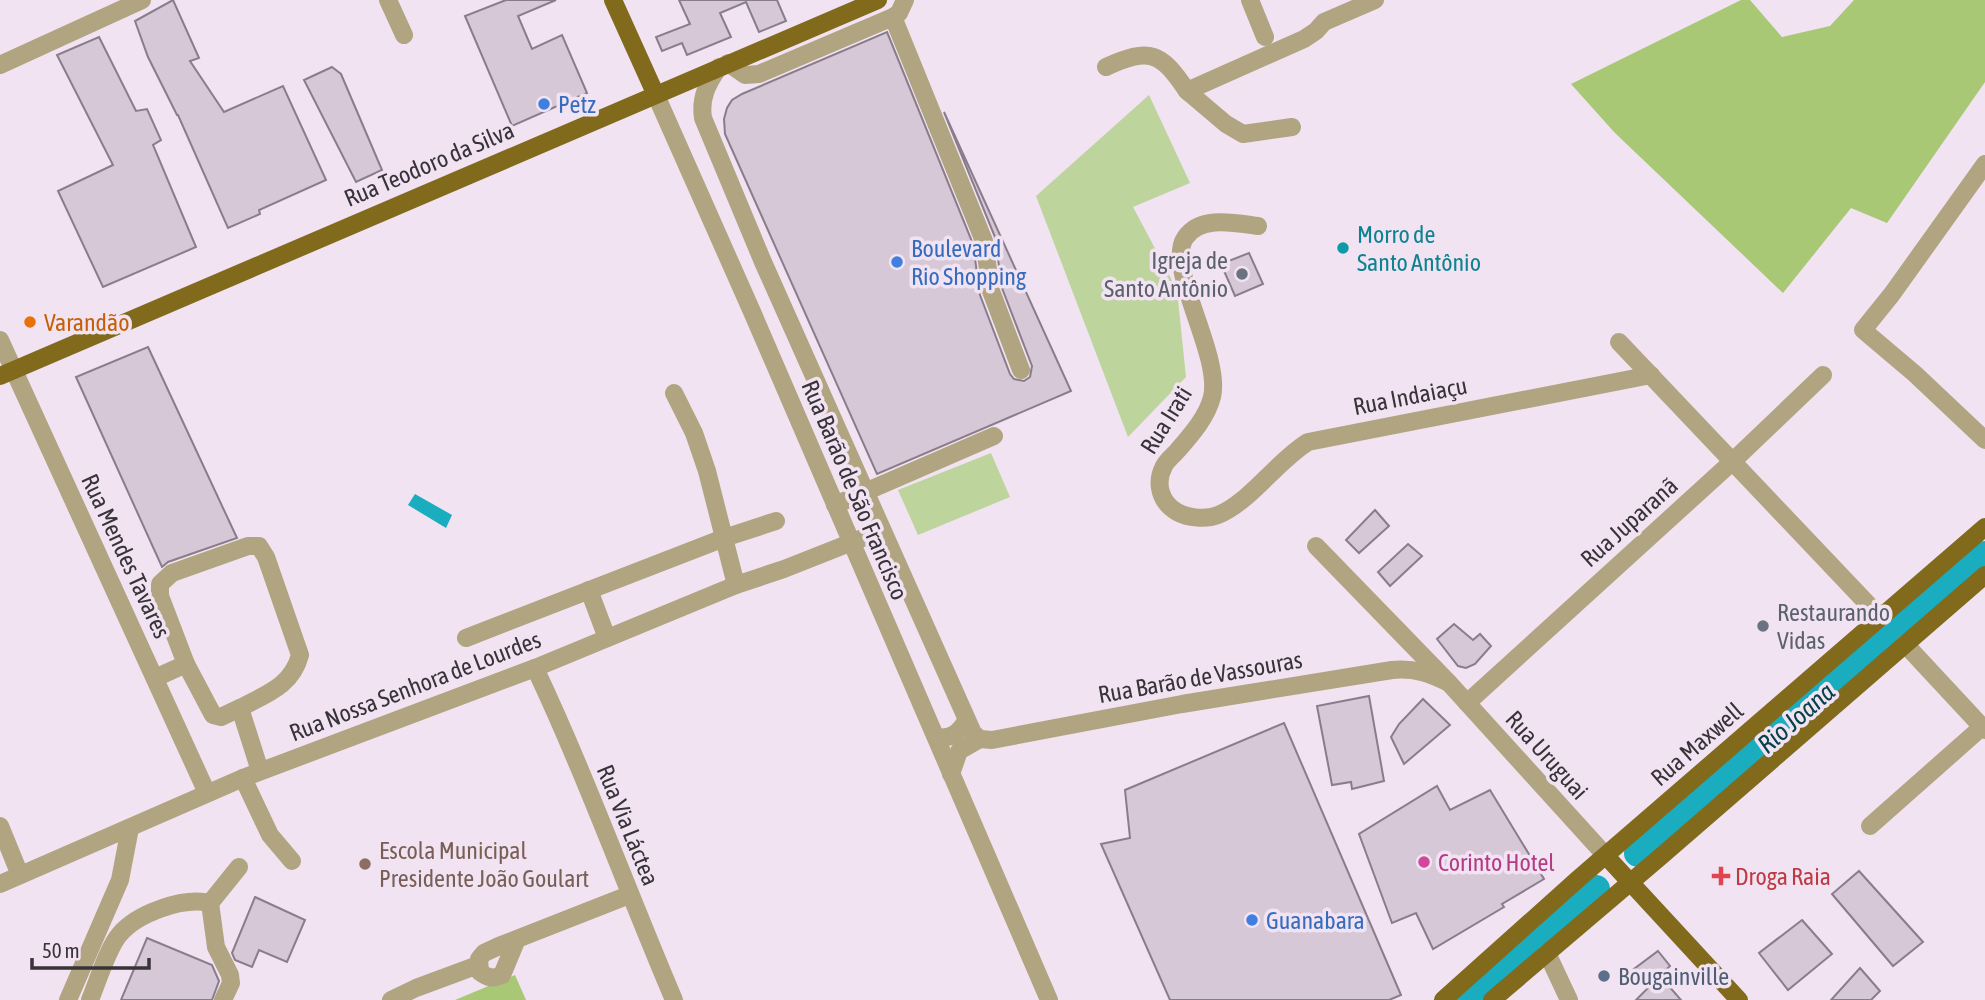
<svg xmlns="http://www.w3.org/2000/svg" width="1985" height="1000" font-family="'Asap Condensed',sans-serif">
<style>
.green{fill:#bed49d}
.forest{fill:#a8c875}
.water{fill:#1aadc0}
.lines{fill:none;stroke-linecap:round;stroke-linejoin:round}
.river{stroke:#1aadc0;stroke-width:28}
.building{fill:#d6c8d7;stroke:#8a7d8b;stroke-width:2}
.minor{stroke:#b1a480;stroke-width:18}
.major{stroke:#826a1d;stroke-width:18}
.shop-dot{fill:#3f7fe0;stroke:#f1e3f2;stroke-width:2.5}
.culture-dot{fill:#0f9aa8;stroke:#f1e3f2;stroke-width:2.5}
.worship-dot{fill:#6b7280;stroke:#f1e3f2;stroke-width:2.5}
.food-dot{fill:#e8710a;stroke:#f1e3f2;stroke-width:2.5}
.hotel-dot{fill:#d1479c;stroke:#f1e3f2;stroke-width:2.5}
.education-dot{fill:#8d6e63;stroke:#f1e3f2;stroke-width:2.5}
.health-dot{fill:#e0444e;stroke:#f1e3f2;stroke-width:2.5}
.service-dot{fill:#5c6f8a;stroke:#f1e3f2;stroke-width:2.5}
.labels{text-anchor:middle;dominant-baseline:central;stroke-width:7;stroke-linejoin:round;paint-order:stroke}
.shop-label{font-size:24px;fill:#366cbe;stroke:#f1e3f2;text-anchor:start}
.street-label{font-size:24px;fill:#383339;stroke:#f1e3f2}
.culture-label{font-size:24px;fill:#0d838f;stroke:#f1e3f2;text-anchor:start}
.worship-label{font-size:24px;fill:#5b616d;stroke:#f1e3f2;text-anchor:end}
.food-label{font-size:24px;fill:#c56008;stroke:#f1e3f2;text-anchor:start}
.education-label{font-size:24px;fill:#785e54;stroke:#f1e3f2;text-anchor:start}
.hotel-label{font-size:24px;fill:#b23c85;stroke:#f1e3f2;text-anchor:start}
.health-label{font-size:24px;fill:#be3a42;stroke:#f1e3f2;text-anchor:start}
.service-label{font-size:24px;fill:#4e5e75;stroke:#f1e3f2;text-anchor:start}
.water-label{font-size:26px;font-style:italic;fill:#05424a;stroke:#f1e3f2}
</style>
<rect width="100%" height="100%" fill="#f1e3f2"/>
<!-- green -->
<g class="green">
<polygon points="1149,95 1190,183 1133,207 1177,290 1186,377 1128,437 1036,196"/>
<polygon points="991,453 1010,497 918,535 898,490"/>
</g>
<!-- forest -->
<g class="forest">
<polygon points="1741,0 1750,0 1782,37 1830,26 1854,0 1985,0 1985,82 1887,223 1851,208 1783,293 1615,133 1571,84"/>
<polygon points="515,975 526,1000 455,1000"/>
</g>
<!-- water -->
<polygon class="water" points="415,494 452,515 446,528 408,505"/>
<g class="lines">
<!-- river -->
<g class="river">
<polyline points="1638,853 1985,555"/>
<polyline points="1469,1000 1596,889"/>
</g>
</g>
<!-- building -->
<g class="building">
<polygon points="173,0 199,58 190,61 224,112 283,86 326,180 259,210 260,214 228,228 178,115 177,115 148,57 135,21"/>
<polygon points="506,0 556,0 518,16 532,49 562,35 587,93 512,126 465,16"/>
<polygon points="679,0 777,0 786,21 759,32 746,2 720,13 731,37 687,55 682,43 662,51 656,37 690,24"/>
<polygon points="887,32 973,244 980,295 1010,374 1014,379 1024,381 1030,377 1032,366 1002,288 995,237 944,112 1071,391 877,474 725,134 724,119 727,108 732,100 742,94"/>
<polygon points="99,37 136,111 147,109 161,140 153,145 196,247 103,287 58,191 113,165 57,55"/>
<polygon points="332,67 341,74 382,170 356,182 304,80"/>
<polygon points="1249,253 1263,284 1235,296 1221,264"/>
<polygon points="148,347 237,538 168,562 162,567 76,377"/>
<polygon points="1375,510 1389,526 1359,553 1346,540"/>
<polygon points="1408,544 1422,556 1390,586 1378,572"/>
<polygon points="1454,624 1473,640 1480,634 1491,646 1475,664 1466,668 1458,666 1437,639"/>
<polygon points="1369,696 1384,781 1352,789 1351,782 1332,785 1317,706"/>
<polygon points="1423,699 1450,725 1404,764 1391,737 1399,724"/>
<polygon points="1284,723 1401,995 1389,1000 1170,1000 1101,844 1130,838 1125,790"/>
<polygon points="1437,786 1450,810 1490,790 1544,879 1502,904 1504,907 1433,949 1416,913 1392,923 1359,834"/>
<polygon points="1859,871 1923,942 1893,966 1832,894"/>
<polygon points="255,897 305,920 287,962 259,950 252,967 235,960 232,953"/>
<polygon points="1802,920 1832,954 1788,990 1759,953"/>
<polygon points="147,938 212,965 219,981 212,1000 121,1000"/>
<polygon points="1658,951 1670,966 1660,976 1681,1000 1636,1000 1650,986 1634,969"/>
<polygon points="1860,968 1880,991 1871,1000 1831,1000"/>
</g>
<g class="lines">
<!-- minor -->
<g class="minor">
<polyline points="388,0 404,35"/>
<polyline points="1250,0 1265,37"/>
<polyline points="893,17 984,241 991,291 1021,370"/>
<polyline points="728,63 745,75 759,74 893,17 899,13 905,0"/>
<polyline points="0,65 142,0"/>
<path d="M719,67c-12,17 -19,31 -16,51l60,144 210,471 7,6 12,1 190,-36 210,-34c23,-2 37,3 57,13"/>
<path d="M1106,67c44,-20 55,-15 81,24l117,-52 12,-8 8,-9 51,-22"/>
<polyline points="1187,91 1226,124 1243,134 1292,127"/>
<polyline points="655,93 753,314 1049,1000"/>
<polyline points="1985,164 1892,294 1863,330 1915,374 1985,440"/>
<path d="M1258,226c-23,-3 -58,-11 -73,12 -20,30 37,117 27,159 -5,20 -21,38 -34,53 -4,5 -11,10 -14,16 -9,17 -4,36 13,46 11,6 29,8 41,3 32,-13 59,-54 90,-73l343,-67"/>
<polyline points="0,340 207,793"/>
<polyline points="1619,342 1881,618"/>
<polyline points="674,393 694,433 707,471 736,585"/>
<polyline points="835,505 994,436"/>
<polyline points="1316,546 1449,683 1606,856"/>
<polyline points="589,590 607,638"/>
<polyline points="466,638 724,538 776,521"/>
<polyline points="1905,644 1985,730"/>
<polyline points="186,664 213,715 221,717 240,708"/>
<path d="M535,668c51,108 92,222 139,332"/>
<path d="M155,678l31,-14 -26,-68v-12l12,-11 76,-27h11l7,11 34,98c-8,31 -34,39 -60,53l20,63"/>
<polyline points="1467,703 1733,461 1823,375"/>
<path d="M936,737c15,2 22,-3 30,-16"/>
<polyline points="951,774 959,751 980,739"/>
<polyline points="243,778 270,835 292,861"/>
<polyline points="0,826 20,875"/>
<polyline points="1870,826 1982,727"/>
<polyline points="0,884 243,778 535,668 736,585 784,569 865,537 874,540 886,557"/>
<path d="M517,939l-15,36c-9,4 -14,3 -22,-3l-1,-13 5,-6 15,-7 130,-51"/>
<polyline points="1547,953 1569,1000"/>
<polyline points="68,1000 120,880 130,828"/>
<path d="M90,1000c7,-17 18,-52 29,-65 18,-22 64,-38 91,-32"/>
<polyline points="223,1000 231,983 230,975 216,947 210,903 239,867"/>
<polyline points="391,1000 416,988 478,965"/>
</g>
<!-- major -->
<g class="major">
<polyline points="613,0 655,93"/>
<polyline points="0,376 878,0"/>
<polyline points="1606,856 1739,1000"/>
<polyline points="1443,1000 1577,880 1985,527"/>
<polyline points="1492,1000 1659,858 1985,575"/>
</g>
</g>
<!-- markers -->
<g class="shop-dot">
<circle cx="544" cy="104" r="7"/>
<circle cx="897" cy="262" r="7"/>
<circle cx="1252" cy="920" r="7"/>
</g>
<circle class="culture-dot" cx="1343" cy="248" r="7"/>
<g class="worship-dot">
<circle cx="1242" cy="274" r="7"/>
<circle cx="1763" cy="626" r="7"/>
</g>
<circle class="food-dot" cx="30" cy="322" r="7"/>
<circle class="hotel-dot" cx="1424" cy="862" r="7"/>
<circle class="education-dot" cx="365" cy="864" r="7"/>
<path class="health-dot" d="M1717.5 865.5h7v7h7v7h-7v7h-7v-7h-7v-7h7z"/>
<circle class="service-dot" cx="1604" cy="976" r="7"/>
<g class="labels">
<!-- shop labels -->
<g class="shop-label">
<text x="558" y="104">Petz</text>
<text x="911" y="248">Boulevard<tspan x="911" dy="28">Rio Shopping</tspan></text>
<text x="1266" y="920">Guanabara</text>
</g>
<!-- street labels -->
<g class="street-label">
<text transform="translate(429 164) rotate(-23)">Rua Teodoro da Silva</text>
<text transform="translate(1410 396) rotate(-11)">Rua Indaiaçu</text>
<text transform="translate(1166 420) rotate(-58)">Rua Irati</text>
<text transform="translate(855 490) rotate(67)">Rua Barão de São Francisco</text>
<text transform="translate(1629 522) rotate(-42)">Rua Juparanã</text>
<text transform="translate(126 556) rotate(65)">Rua Mendes Tavares</text>
<text transform="translate(1200 677) rotate(-10)">Rua Barão de Vassouras</text>
<text transform="translate(415 686) rotate(-21)">Rua Nossa Senhora de Lourdes</text>
<text transform="translate(1697 744) rotate(-41)">Rua Maxwell</text>
<text transform="translate(1547 755) rotate(48)">Rua Uruguai</text>
<text transform="translate(628 825) rotate(68)">Rua Via Láctea</text>
</g>
<!-- culture labels -->
<g class="culture-label">
<text x="1357" y="234">Morro de<tspan x="1357" dy="28">Santo Antônio</tspan></text>
</g>
<!-- worship labels -->
<g class="worship-label">
<text x="1228" y="260">Igreja de<tspan x="1228" dy="28">Santo Antônio</tspan></text>
<text x="1777" y="612" text-anchor="start">Restaurando<tspan x="1777" dy="28">Vidas</tspan></text>
</g>
<!-- food labels -->
<g class="food-label">
<text x="44" y="322">Varandão</text>
</g>
<!-- education labels -->
<g class="education-label">
<text x="379" y="850">Escola Municipal<tspan x="379" dy="28">Presidente João Goulart</tspan></text>
</g>
<!-- hotel labels -->
<g class="hotel-label">
<text x="1438" y="862">Corinto Hotel</text>
</g>
<!-- health labels -->
<g class="health-label">
<text x="1735" y="876">Droga Raia</text>
</g>
<!-- service labels -->
<g class="service-label">
<text x="1618" y="976">Bougainville</text>
</g>
<!-- water labels -->
<g class="water-label">
<text transform="translate(1796 718) rotate(-41)">Rio Joana</text>
</g>
</g>
<!-- scale -->
<path d="M32 958v10h117v-10" fill="none" stroke="#383339" stroke-width="3.5"/>
<text x="42" y="958" font-size="21" fill="#383339" stroke="#f1e3f2" stroke-width="5" paint-order="stroke">50 m</text>
</svg>
